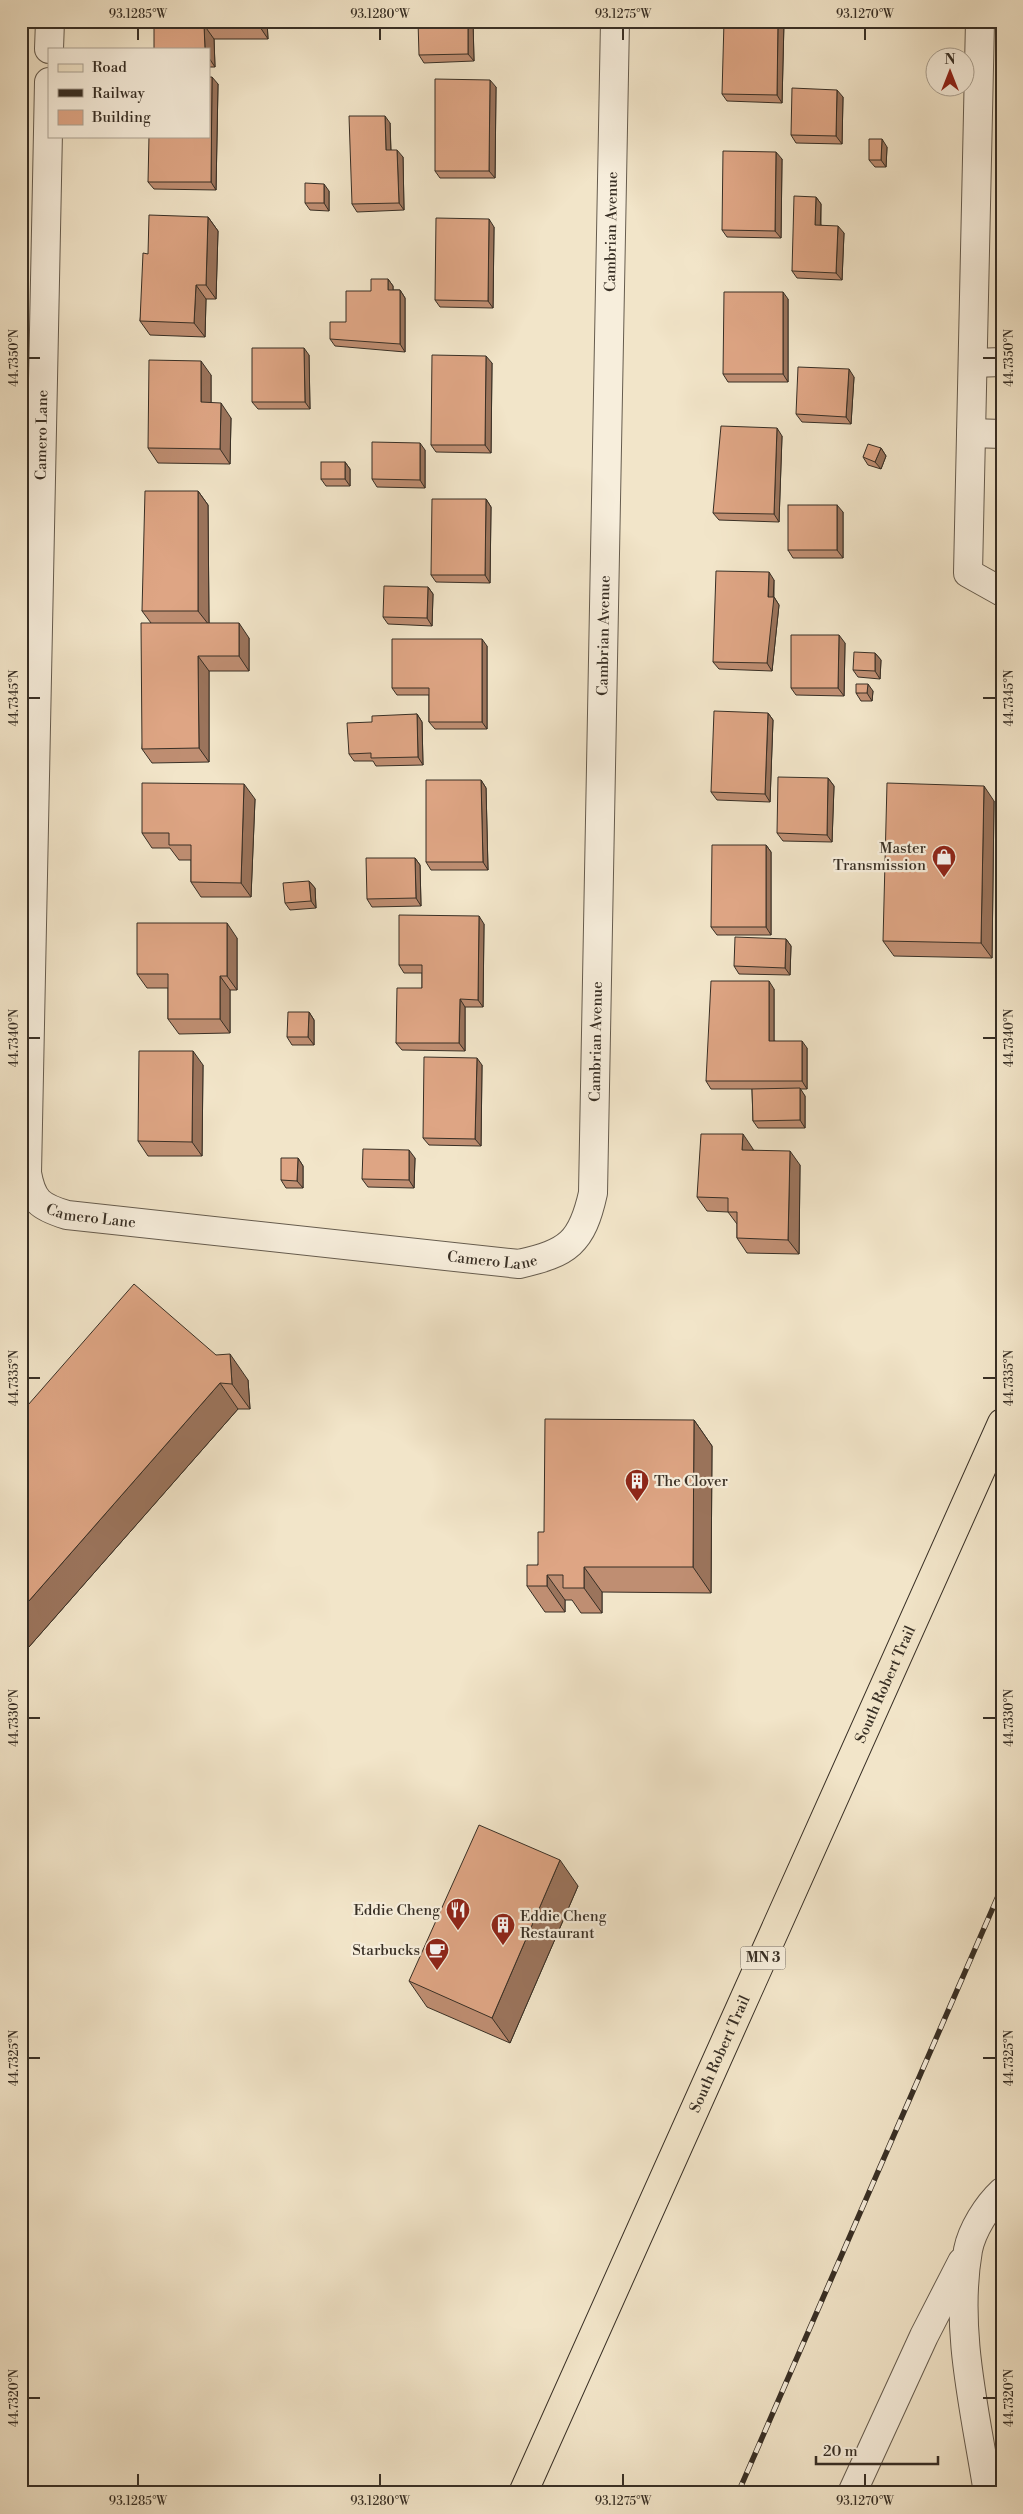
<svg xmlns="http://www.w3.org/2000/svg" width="1023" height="2514" font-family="'Libre Bodoni',serif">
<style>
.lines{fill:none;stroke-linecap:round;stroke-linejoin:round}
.minor-casing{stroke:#665c4e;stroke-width:30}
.major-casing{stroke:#382f25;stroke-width:30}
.minor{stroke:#f7eedc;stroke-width:28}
.major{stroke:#f2e5c9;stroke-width:28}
.rail-casing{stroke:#382f25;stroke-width:5.5}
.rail{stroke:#f7eedc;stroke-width:4;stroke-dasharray:11;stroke-linecap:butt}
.wall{fill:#bf8e72;stroke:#382f25}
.shaded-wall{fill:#9b745c;stroke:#382f25}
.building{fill:#dea584;stroke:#382f25}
.ticks{fill:none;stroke:#382f25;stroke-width:2}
.labels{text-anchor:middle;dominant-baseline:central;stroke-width:4.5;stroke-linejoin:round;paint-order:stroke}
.shield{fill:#f7eedc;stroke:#71685c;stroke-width:1}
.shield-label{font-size:14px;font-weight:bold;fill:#382f25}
.street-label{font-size:15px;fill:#382f25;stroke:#f7eedc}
.poi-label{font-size:15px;fill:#382f25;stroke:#f7eedc;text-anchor:end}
.neatline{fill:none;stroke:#382f25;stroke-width:2}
.ticks-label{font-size:12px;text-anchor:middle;fill:#382f25}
</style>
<rect width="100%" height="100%" fill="#f2e5c9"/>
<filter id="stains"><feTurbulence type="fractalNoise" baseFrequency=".004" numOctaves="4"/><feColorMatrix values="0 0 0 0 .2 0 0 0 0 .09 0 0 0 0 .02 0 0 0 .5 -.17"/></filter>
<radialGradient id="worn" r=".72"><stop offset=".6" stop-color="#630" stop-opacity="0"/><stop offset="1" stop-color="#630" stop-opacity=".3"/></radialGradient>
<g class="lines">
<defs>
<g id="minor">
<polyline points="980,21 968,573 1002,592"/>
<polyline points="49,49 50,21"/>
<path id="s1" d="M49,82l-22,1091c5,28 13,34 40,42l452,49c49,-11 63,-21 74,-71l22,-1172"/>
<polyline points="973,363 1002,362"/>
<polyline points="971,433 1002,434"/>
<polyline points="852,2493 924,2336 962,2262"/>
<path d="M988,2493c-12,-79 -34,-162 -20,-243 4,-20 19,-44 34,-58"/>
</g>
<g id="major">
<path id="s2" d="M523,2493l479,-1070"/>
</g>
</defs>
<!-- minor casing -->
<use href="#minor" class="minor-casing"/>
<!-- major casing -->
<use href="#major" class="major-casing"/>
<!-- minor -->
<use href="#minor" class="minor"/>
<!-- major -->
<use href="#major" class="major"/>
<defs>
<polyline id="rail" points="738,2493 1002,1887"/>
</defs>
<!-- rail casing -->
<use href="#rail" class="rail-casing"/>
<!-- rail -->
<use href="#rail" class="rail"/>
</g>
<!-- wall -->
<g class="wall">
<polygon points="154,21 267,21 268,39 214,39 215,67 209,67 209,49"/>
<polygon points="473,21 474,61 424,63 419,55"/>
<polygon points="784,21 782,103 727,101 722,94"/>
<polygon points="218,84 216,190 154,189 148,182"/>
<polygon points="496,87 495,178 440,178 435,171"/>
<polygon points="843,97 842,144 796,143 791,135"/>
<polygon points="390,123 391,150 403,157 404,210 357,212 352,204"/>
<polygon points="887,147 886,167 875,167 869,160"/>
<polygon points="782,159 781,238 727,237 722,230"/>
<polygon points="329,191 329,211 310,210 305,203"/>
<polygon points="816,197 821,204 821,225 844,233 842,280 797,278 792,271"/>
<polygon points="208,217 218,231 216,299 206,299 205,337 150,335 140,321 148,254"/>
<polygon points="494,227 493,308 440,307 435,300"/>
<polygon points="388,279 393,286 393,290 400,290 405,298 405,352 335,346 330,339 346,322 371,291"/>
<polygon points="788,299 788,382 728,382 723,374"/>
<polygon points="309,355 310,409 258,409 252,402"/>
<polygon points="492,363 491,453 436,452 431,445"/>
<polygon points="211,375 211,403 231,418 230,464 158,463 148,448"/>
<polygon points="854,377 851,424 802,422 796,414"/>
<polygon points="782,436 779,522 719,520 713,513"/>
<polygon points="881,448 886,456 881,469 868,465 863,457"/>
<polygon points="425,450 425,488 377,487 372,479"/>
<polygon points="345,462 350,469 350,486 326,486 321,479"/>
<polygon points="198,491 208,505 209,623 249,638 249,671 209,671 209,762 152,763 142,749 151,623 142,611"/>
<polygon points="486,499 491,507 490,583 436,582 431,575"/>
<polygon points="843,512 843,558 793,558 788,550"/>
<polygon points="774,580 774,597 779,605 772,671 719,669 713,662"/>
<polygon points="428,587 433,594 432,626 388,624 383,617"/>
<polygon points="845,643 844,696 796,695 791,688"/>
<polygon points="487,646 487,729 435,729 429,722 429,695 397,695 392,688"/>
<polygon points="875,653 881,660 880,679 858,677 853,670"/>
<polygon points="873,691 872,701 861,701 856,693"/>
<polygon points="768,713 773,720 770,802 717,800 711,792"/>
<polygon points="417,714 422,722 423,765 376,766 373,761 354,761 349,754 372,722"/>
<polygon points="828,778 834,786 832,842 783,841 777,833"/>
<polygon points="481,780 486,788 488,870 431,870 426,862"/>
<polygon points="255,799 251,897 201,897 191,882 191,860 179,860 170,848 152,848 142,833"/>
<polygon points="994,801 992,958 894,956 883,941"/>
<polygon points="766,845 771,852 771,935 717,935 711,927"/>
<polygon points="415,858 420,865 421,906 372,907 367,899"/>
<polygon points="309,881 315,888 316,908 290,910 285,903"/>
<polygon points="484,924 483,1007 465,1007 465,1051 402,1050 396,1043 422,988 422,973 404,973 399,965"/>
<polygon points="237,938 237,990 230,990 230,1033 179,1034 168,1019 168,988 147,988 137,974"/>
<polygon points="786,939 791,946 790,975 739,974 734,966"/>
<polygon points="774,989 774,1041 807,1048 807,1089 800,1089 805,1096 805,1128 758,1128 753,1121 752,1089 711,1089 706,1081"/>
<polygon points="309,1012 314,1020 314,1045 292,1045 287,1037"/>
<polygon points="203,1065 202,1156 148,1156 138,1141"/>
<polygon points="482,1065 481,1146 429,1145 423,1138"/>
<polygon points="753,1149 753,1150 800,1165 799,1254 747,1253 737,1238 737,1224 728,1212 707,1211 697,1197"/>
<polygon points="298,1158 303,1166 303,1188 286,1188 281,1180"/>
<polygon points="415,1158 414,1188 368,1187 362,1179"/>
<polygon points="216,1355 248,1380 250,1409 238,1409 21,1656 21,1413"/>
<polygon points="694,1420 712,1446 711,1593 602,1592 602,1613 581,1613 572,1600 565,1600 565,1612 545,1612 527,1586 538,1565 544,1532"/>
<polygon points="578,1886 510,2043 427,2007 409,1981"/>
<polygon points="21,2219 25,2225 25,2312 21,2312"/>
</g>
<!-- shaded-wall -->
<g class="shaded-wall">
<polygon points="258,21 267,21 268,39 258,24"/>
<polygon points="468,21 473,21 474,61 468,54"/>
<polygon points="778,21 784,21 782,103 777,95"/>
<polygon points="204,25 214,39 215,67 209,58 209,49 205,49"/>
<polygon points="212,77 218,84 216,190 211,182"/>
<polygon points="490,80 496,87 495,178 489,171"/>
<polygon points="837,90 843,97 842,144 836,136"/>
<polygon points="385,116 390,123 391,157 386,150"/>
<polygon points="882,139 887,147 886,167 881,160"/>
<polygon points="397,150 403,157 404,210 399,203"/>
<polygon points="776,152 782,159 781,238 775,231"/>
<polygon points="324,184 329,191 329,211 324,203"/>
<polygon points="816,197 821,204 820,233 815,225"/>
<polygon points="208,217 218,231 216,299 206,285"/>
<polygon points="489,219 494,227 493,308 488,301"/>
<polygon points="838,226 844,233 842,280 836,273"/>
<polygon points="388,279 393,286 393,298 388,290"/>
<polygon points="196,285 206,299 205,337 194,323"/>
<polygon points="400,290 405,298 405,352 400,344"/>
<polygon points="783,292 788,299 788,382 783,374"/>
<polygon points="304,348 309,355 310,409 305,402"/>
<polygon points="486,356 492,363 491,453 485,445"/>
<polygon points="201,361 211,375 211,417 201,402"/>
<polygon points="849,369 854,377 851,424 846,417"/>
<polygon points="221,403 231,418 230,464 220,449"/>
<polygon points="777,428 782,436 779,522 774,514"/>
<polygon points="420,443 425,450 425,488 420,480"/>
<polygon points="881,448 886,456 881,469 875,462"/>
<polygon points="345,462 350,469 350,486 345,479"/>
<polygon points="198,491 208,505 209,625 198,611"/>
<polygon points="486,499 491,507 490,583 485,575"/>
<polygon points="837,505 843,512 843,558 837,550"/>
<polygon points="769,572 774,580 773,602 774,597 779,605 772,671 767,663"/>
<polygon points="428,587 433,594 432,626 427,618"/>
<polygon points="239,623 249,638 249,671 239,656"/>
<polygon points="839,635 845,643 844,696 838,688"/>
<polygon points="482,639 487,646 487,729 482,722"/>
<polygon points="875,653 881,660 880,679 875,671"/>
<polygon points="198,656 209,671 209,762 199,748"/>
<polygon points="868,684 873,691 872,701 867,693"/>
<polygon points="768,713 773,720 770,802 765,794"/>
<polygon points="417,714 422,722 423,765 418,757"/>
<polygon points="828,778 834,786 832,842 827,835"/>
<polygon points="481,780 486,788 488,870 483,862"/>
<polygon points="244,784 255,799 251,897 241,883"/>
<polygon points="984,786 994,801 992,958 981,943"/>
<polygon points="766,845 771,852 771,935 766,927"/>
<polygon points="415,858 420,865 421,906 416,898"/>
<polygon points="309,881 315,888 316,908 311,901"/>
<polygon points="479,916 484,924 483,1007 478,1000"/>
<polygon points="227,923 237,938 237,990 227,976"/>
<polygon points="786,939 791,946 790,975 785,968"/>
<polygon points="220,976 230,990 230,1033 220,1019"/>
<polygon points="769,981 774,989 774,1048 769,1041"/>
<polygon points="460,999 465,1007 465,1051 459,1043"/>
<polygon points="309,1012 314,1020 314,1045 308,1037"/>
<polygon points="802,1041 807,1048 807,1089 802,1081"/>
<polygon points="193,1051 203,1065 202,1156 192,1142"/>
<polygon points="477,1058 482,1065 481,1146 475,1139"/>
<polygon points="800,1088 805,1096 805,1128 800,1120"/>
<polygon points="743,1134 753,1149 753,1164 742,1150"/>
<polygon points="409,1150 415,1158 414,1188 409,1180"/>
<polygon points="790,1151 800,1165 799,1254 788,1240"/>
<polygon points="298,1158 303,1166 303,1188 297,1181"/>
<polygon points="230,1354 248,1380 250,1409 232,1384"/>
<polygon points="220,1383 238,1409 21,1656 21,1610"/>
<polygon points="694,1420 712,1446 711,1593 693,1567"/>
<polygon points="584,1567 602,1592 602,1613 584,1588"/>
<polygon points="547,1575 565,1600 565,1612 547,1586"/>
<polygon points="560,1860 578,1886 510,2043 492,2018"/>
<polygon points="21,2219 25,2225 25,2312 21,2306"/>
</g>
<!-- building -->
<g class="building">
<polygon points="154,21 258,21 258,24 204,25 205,49 154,49"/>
<polygon points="418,21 468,21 468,54 419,55"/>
<polygon points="724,21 778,21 777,95 722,94"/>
<polygon points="209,77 212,77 211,182 148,182 149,136 209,136"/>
<polygon points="435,79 490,80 489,171 435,171"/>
<polygon points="792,88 837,90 836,136 791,135"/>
<polygon points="349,116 385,116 386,150 397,150 399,203 352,204"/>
<polygon points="869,139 882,139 881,160 869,160"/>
<polygon points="723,151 776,152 775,231 722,230"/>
<polygon points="305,183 324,184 324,203 305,203"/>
<polygon points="794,196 816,197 815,225 838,226 836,273 792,271"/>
<polygon points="149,215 208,217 206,285 196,285 194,323 140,321 143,253 148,254"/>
<polygon points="436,218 489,219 488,301 435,300"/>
<polygon points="371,279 388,279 388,290 400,290 400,344 330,339 330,322 346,322 346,291 371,291"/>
<polygon points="724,292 783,292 783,374 723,374"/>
<polygon points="252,348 304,348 305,402 252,402"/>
<polygon points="432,355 486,356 485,445 431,445"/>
<polygon points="149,360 201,361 201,402 221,403 220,449 148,448"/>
<polygon points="798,367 849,369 846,417 796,414"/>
<polygon points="721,426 777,428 774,514 713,513"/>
<polygon points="372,442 420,443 420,480 372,479"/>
<polygon points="868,444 881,448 875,462 863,457"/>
<rect x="321" y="462" width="24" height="17"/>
<polygon points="145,491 198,491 198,611 142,611"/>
<polygon points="432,499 486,499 485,575 431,575"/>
<rect x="788" y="505" width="49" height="45"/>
<polygon points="716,571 769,572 768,597 774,597 767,663 713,662"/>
<polygon points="384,586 428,587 427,618 383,617"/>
<polygon points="141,623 239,623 239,656 198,656 199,748 142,749"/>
<polygon points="791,635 839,635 838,688 791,688"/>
<polygon points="392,639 482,639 482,722 429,722 429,688 392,688"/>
<polygon points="854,652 875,653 875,671 853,670"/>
<polygon points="856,684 868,684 867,693 856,693"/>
<polygon points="714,711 768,713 765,794 711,792"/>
<polygon points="417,714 418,757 371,758 371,753 349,754 347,723 372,722 372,716"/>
<polygon points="778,777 828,778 827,835 777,833"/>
<polygon points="426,780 481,780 483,862 426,862"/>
<polygon points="142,783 244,784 241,883 191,882 191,845 169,845 169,833 142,833"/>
<polygon points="887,783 984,786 981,943 883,941"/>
<polygon points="712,845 766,845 766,927 711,927"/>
<polygon points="366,858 415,858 416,898 367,899"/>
<polygon points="309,881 311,901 285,903 283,883"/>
<polygon points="399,915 479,916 478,1000 460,999 459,1043 396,1043 397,988 422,988 422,965 399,965"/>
<polygon points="137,923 227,923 227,976 220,976 220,1019 168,1019 168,974 137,974"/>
<polygon points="735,937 786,939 785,968 734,966"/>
<polygon points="711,981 769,981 769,1041 802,1041 802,1081 706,1081"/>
<polygon points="288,1012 309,1012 308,1037 287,1037"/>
<polygon points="139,1051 193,1051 192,1142 138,1141"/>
<polygon points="424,1057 477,1058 475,1139 423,1138"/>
<polygon points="800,1088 800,1120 753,1121 752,1089"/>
<polygon points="701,1134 743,1134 742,1150 790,1151 788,1240 737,1238 737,1212 728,1212 728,1198 697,1197"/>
<polygon points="363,1149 409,1150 409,1180 362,1179"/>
<polygon points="281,1158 298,1158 297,1181 281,1180"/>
<polygon points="134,1284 216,1355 230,1354 232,1384 220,1383 21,1610 21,1413"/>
<polygon points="545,1419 694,1420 693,1567 584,1567 584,1588 563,1588 563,1575 547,1575 547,1586 527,1586 527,1565 538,1565 538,1532 544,1532"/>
<polygon points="479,1825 560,1860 492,2018 409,1981"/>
</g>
<!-- ticks -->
<path class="ticks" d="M138,28v12M380,28v12M623,28v12M865,28v12M28,358h12M983,358h13M28,698h12M983,698h13M28,1038h12M983,1038h13M28,1378h12M983,1378h13M28,1718h12M983,1718h13M28,2058h12M983,2058h13M28,2398h12M983,2398h13M138,2474v12M380,2474v12M623,2474v12M865,2474v12"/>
<!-- icons -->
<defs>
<symbol id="shop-pin" viewBox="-11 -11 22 30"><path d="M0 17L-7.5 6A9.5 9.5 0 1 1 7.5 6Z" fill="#8f2418" stroke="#f7eedc"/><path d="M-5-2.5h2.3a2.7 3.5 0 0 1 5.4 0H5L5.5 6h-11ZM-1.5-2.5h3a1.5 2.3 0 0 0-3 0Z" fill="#fff"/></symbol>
<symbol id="building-pin" viewBox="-11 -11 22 30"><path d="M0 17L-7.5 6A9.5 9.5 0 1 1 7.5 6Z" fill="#8f2418" stroke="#f7eedc"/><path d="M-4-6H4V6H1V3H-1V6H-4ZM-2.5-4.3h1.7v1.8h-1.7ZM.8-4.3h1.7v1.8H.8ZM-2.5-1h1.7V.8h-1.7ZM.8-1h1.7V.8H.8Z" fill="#fff"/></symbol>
<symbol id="restaurant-pin" viewBox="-11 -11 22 30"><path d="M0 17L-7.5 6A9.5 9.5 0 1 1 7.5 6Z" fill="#8f2418" stroke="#f7eedc"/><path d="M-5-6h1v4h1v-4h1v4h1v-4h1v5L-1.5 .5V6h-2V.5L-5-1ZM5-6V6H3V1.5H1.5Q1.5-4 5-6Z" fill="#fff"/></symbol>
<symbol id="cafe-pin" viewBox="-11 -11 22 30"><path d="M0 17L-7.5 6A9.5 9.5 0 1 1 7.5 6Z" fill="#8f2418" stroke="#f7eedc"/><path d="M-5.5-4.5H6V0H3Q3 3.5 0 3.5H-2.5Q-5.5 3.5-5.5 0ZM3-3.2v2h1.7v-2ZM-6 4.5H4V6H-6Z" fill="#fff"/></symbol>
</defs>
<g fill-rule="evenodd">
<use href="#shop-pin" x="930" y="843" width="28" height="38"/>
<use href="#building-pin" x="623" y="1467" width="28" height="38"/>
<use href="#restaurant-pin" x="444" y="1896" width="28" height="38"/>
<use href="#building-pin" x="489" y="1911" width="28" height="38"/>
<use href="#cafe-pin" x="423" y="1936" width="28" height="38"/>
</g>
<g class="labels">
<!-- shield labels -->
<rect class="shield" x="740.5" y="1946.5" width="45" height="23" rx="4"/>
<g class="shield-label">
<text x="763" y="1958">MN 3</text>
</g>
<!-- street labels -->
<g class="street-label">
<text stroke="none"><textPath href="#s1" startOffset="2682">Cambrian Avenue</textPath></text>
<text transform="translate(42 435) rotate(-89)">Camero Lane</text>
<text stroke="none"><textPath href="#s1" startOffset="2278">Cambrian Avenue</textPath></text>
<text stroke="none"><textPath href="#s1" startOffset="1872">Cambrian Avenue</textPath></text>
<text stroke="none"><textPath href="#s1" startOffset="1178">Camero Lane</textPath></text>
<text stroke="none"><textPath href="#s1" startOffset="1582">Camero Lane</textPath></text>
<text stroke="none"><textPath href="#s2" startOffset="886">South Robert Trail</textPath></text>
<text stroke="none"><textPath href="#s2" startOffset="481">South Robert Trail</textPath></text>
</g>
<!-- poi labels -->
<g class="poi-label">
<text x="926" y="848">Master<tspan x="926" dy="17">Transmission</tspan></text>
<text x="654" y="1481" text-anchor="start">The Clover</text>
<text x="440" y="1910">Eddie Cheng</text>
<text x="520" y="1916" text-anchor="start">Eddie Cheng<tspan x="520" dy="17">Restaurant</tspan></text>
<text x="420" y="1950">Starbucks</text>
</g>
</g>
<!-- margin -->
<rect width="1023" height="2514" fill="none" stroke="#f2e5c9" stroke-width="55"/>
<!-- legend -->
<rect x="48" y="48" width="162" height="90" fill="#f7eedc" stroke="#aba293"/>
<rect x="58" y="64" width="25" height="8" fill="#f2e5c9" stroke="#aba293"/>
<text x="92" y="72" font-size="15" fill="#382f25">Road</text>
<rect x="58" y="89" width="25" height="8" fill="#382f25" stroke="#aba293"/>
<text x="92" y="98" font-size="15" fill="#382f25">Railway</text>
<rect x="58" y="110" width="25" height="15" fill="#dea584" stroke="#aba293"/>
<text x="92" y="122" font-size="15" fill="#382f25">Building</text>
<!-- north arrow -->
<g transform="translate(950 72)"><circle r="24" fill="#f7eedc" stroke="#aba293"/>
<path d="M0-4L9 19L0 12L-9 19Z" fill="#8f2418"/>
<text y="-8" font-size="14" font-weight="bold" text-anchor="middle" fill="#382f25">N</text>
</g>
<!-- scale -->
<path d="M816 2456v8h122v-8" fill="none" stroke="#382f25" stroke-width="2.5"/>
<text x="823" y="2456" font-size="15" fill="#382f25" stroke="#f7eedc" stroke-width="4" paint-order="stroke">20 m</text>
<rect x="28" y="28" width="968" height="2458" class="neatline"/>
<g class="ticks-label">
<text x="138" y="18">93.1285°W</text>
<text x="380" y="18">93.1280°W</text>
<text x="623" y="18">93.1275°W</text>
<text x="865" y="18">93.1270°W</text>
<text transform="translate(14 358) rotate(-90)" y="4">44.7350°N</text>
<text transform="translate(1009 358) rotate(-90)" y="4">44.7350°N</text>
<text transform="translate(14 698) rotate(-90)" y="4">44.7345°N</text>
<text transform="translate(1009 698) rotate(-90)" y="4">44.7345°N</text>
<text transform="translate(14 1038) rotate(-90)" y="4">44.7340°N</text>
<text transform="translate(1009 1038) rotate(-90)" y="4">44.7340°N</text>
<text transform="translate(14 1378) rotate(-90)" y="4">44.7335°N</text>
<text transform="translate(1009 1378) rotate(-90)" y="4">44.7335°N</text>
<text transform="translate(14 1718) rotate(-90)" y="4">44.7330°N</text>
<text transform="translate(1009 1718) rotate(-90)" y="4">44.7330°N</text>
<text transform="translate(14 2058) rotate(-90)" y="4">44.7325°N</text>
<text transform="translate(1009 2058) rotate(-90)" y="4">44.7325°N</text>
<text transform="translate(14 2398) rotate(-90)" y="4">44.7320°N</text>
<text transform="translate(1009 2398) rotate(-90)" y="4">44.7320°N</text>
<text x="138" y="2505">93.1285°W</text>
<text x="380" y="2505">93.1280°W</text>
<text x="623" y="2505">93.1275°W</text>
<text x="865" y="2505">93.1270°W</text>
</g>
<rect width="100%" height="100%" filter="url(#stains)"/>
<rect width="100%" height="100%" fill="url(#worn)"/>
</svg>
